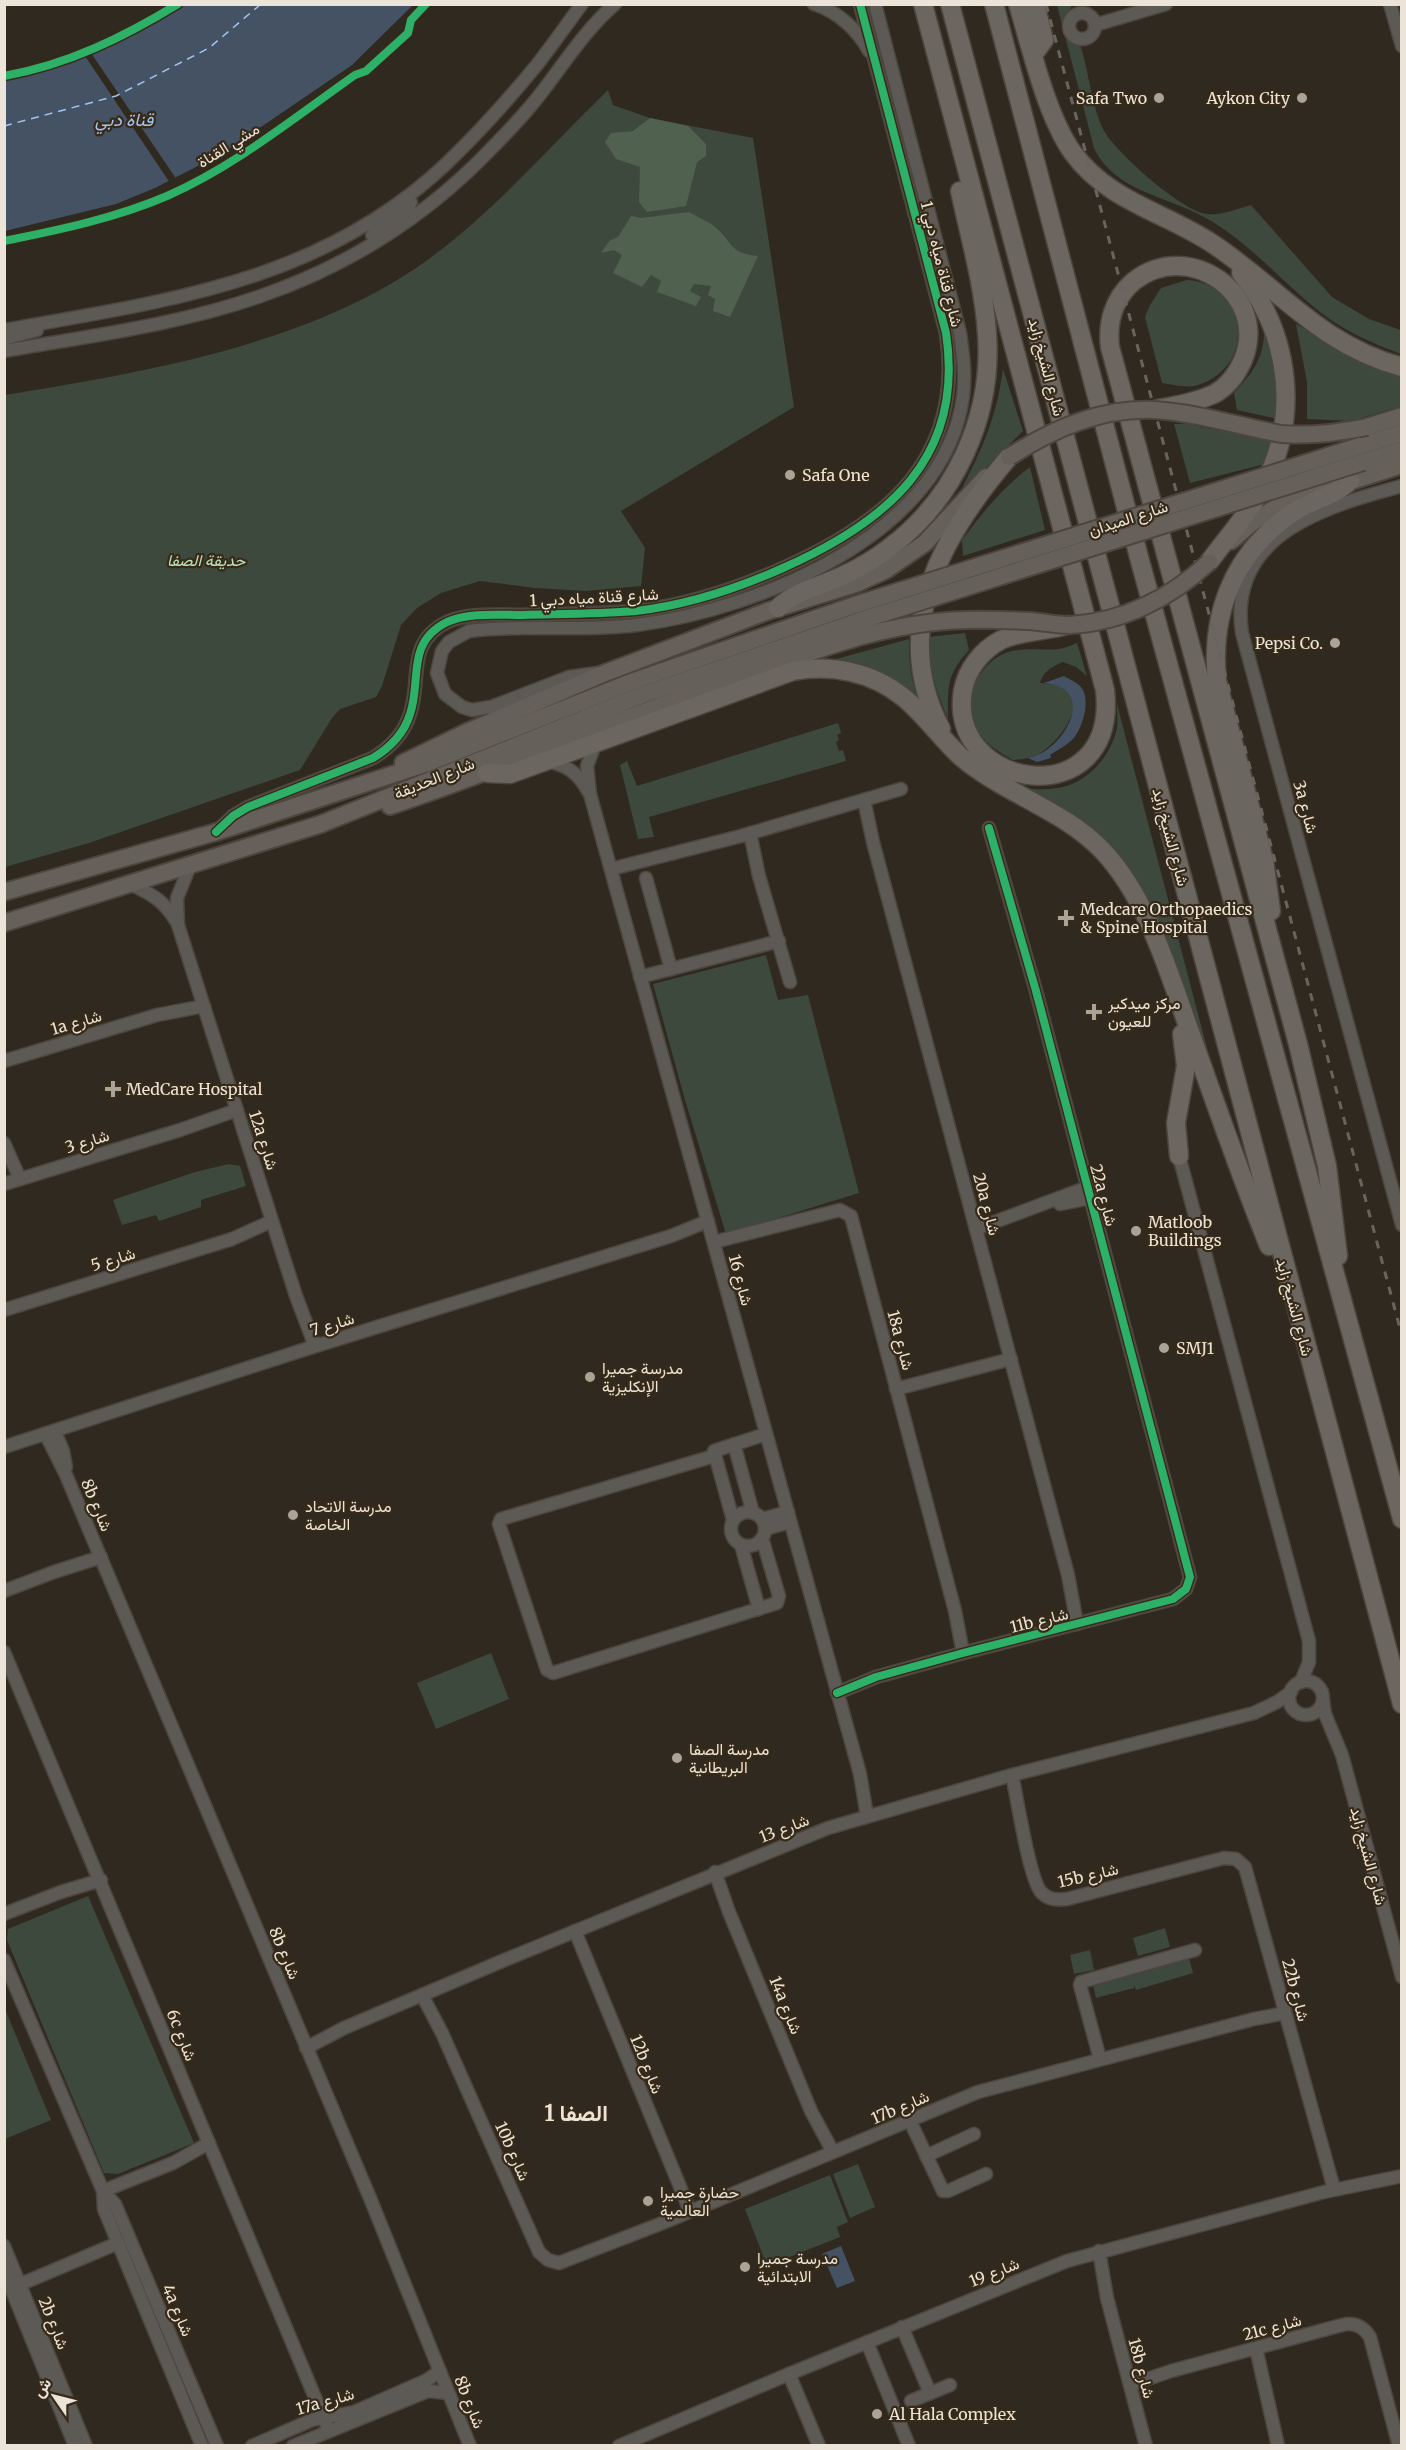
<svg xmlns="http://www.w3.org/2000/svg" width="1406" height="2450" font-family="Merriweather,Vazirmatn,serif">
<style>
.green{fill:#3d493c}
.forest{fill:#50614f}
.water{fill:#445264}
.pier{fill:#30291f}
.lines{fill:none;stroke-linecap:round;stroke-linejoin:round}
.ferry{stroke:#a3c4ef;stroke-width:1.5;stroke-dasharray:8 6;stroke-linecap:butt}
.minor-casing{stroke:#4c463e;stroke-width:15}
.major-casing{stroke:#4c463e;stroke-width:20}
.highway-casing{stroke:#4c463e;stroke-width:21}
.minor{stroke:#5d5955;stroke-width:12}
.major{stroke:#66605b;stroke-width:16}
.highway{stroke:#6c6660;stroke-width:18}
.rail{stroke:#686460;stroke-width:3;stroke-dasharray:8 8;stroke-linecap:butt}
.major-bridge-casing{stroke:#4c463e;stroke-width:20;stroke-linecap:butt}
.major-bridge{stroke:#66605b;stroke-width:16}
.cycleway-casing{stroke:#372a18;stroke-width:11}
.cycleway{stroke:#2db169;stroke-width:8}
.poi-dot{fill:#aaa397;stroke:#372a18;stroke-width:2}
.labels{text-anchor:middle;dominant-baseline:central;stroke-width:4.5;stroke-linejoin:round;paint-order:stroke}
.poi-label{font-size:16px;fill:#ece4d8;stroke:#372a18;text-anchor:start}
.street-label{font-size:16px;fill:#ece4d8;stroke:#372a18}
.park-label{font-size:16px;font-style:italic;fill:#b9e3ba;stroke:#372a18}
.water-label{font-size:18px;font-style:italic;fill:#a3c4ef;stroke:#372a18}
.district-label{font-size:22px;font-weight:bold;fill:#ece4d8;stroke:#372a18}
</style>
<rect width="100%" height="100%" fill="#30291f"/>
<!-- green -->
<g class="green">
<path d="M1057,5h15c-6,15 -14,33 9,42 8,26 10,55 21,80 10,23 79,83 104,87 15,2 30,-5 45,-9l81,92 37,22 32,11v24c-27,-10 -57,-23 -81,-42 -39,-31 -72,-71 -116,-95 -38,-21 -90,-26 -110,-69z"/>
<path d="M608,90l5,15 37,13 103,20 41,269 -173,104 24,37 -4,38 -55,5 -51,-3 -55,-7 -39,12 -24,15 -16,17 -19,61 -6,11 -36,12 -8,9 -32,52 -211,73 -84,24v-472c139,-23 304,-50 421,-134 68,-49 122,-113 182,-171z"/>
<path d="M1187,280c65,4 69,92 7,106 -9,2 -23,-2 -32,-3l-17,-66 5,-12 11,-17z"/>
<path d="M1264,315l11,25 7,80 -45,-10 -3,-17c25,-27 32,-41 30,-78z"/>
<polygon points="1296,324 1339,348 1401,373 1401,406 1351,421 1307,419 1307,382"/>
<path d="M1003,369l20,62 -64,63c23,-45 37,-74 44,-125z"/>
<polygon points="1174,424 1188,424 1278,442 1273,462 1190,483"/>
<path d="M1030,467l15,63 -82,26 -1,-16c21,-28 40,-52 68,-73z"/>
<path d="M965,633l4,17c-23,26 -21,36 -21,69 -12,-29 -19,-50 -20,-82z"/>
<path d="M909,639c-1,25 3,44 11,67l-102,-42z"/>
<path d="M1077,643l10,33 -11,-9 -13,-5c-11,5 -19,8 -23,21 7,0 16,1 23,4 30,15 -9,61 -28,69 -6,3 -15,3 -22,4 -12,-7 -25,-14 -33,-26 -18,-26 -8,-63 21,-79 18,-9 39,-4 58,-6 6,-1 12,-4 18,-6z"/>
<path d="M1117,704l93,356 -42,-117 -13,-30 -15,-26 -129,-101c16,2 31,5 47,2 29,-4 53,-32 59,-60 1,-8 0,-17 0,-24z"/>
<polygon points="838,723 841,733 837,735 839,740 836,742 839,751 843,750 846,761 649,817 654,837 638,839 620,765 627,761 637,786"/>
<polygon points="766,955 778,1000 808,995 859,1193 726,1234 685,1100 653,984"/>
<polygon points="229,1164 240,1166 246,1186 201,1200 201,1207 159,1221 156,1215 122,1225 113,1200 195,1172"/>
<polygon points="491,1653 509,1699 436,1729 417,1683"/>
<polygon points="88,1896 194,2143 118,2174 104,2173 7,1940 8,1929"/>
<polygon points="1165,1928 1170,1947 1138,1956 1133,1938"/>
<polygon points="1090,1950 1094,1970 1074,1974 1070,1955"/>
<polygon points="1188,1954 1193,1973 1136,1990 1134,1985 1134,1988 1096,1998 1092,1980"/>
<polygon points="5,2009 51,2120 5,2139 4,2139"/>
<polygon points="858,2164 875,2207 850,2218 833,2174"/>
<polygon points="830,2175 848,2222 837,2227 840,2237 767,2266 745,2209"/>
</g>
<!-- forest -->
<g class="forest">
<polygon points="650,118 688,126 706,144 706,156 697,162 686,206 647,212 639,202 640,167 616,159 605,142 611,133 633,131"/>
<path d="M689,212c8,5 19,9 26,15 19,16 13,26 43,29l-28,61 -17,-6 2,-12 -7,-4 3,-9 -17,-2 -4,7 11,6 -5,9 -39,-14 4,-11 -10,-6 -9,12 -29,-14 9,-18 -8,-5 -13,3 8,-12 9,-4 13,-21 10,2z"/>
</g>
<!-- water -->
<g class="water">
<path d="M182,5h231l-61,60 -129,88 -68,35 -39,16 -111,27 -1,-151c64,-13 125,-40 178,-75z"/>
<path d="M1064,676c5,3 12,6 16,10 11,11 4,37 -4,49 -5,8 -17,14 -26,20l1,3 -14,4 -9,-4c34,-5 73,-70 16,-75z"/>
<polygon points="841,2246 855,2281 837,2288 822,2254"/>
</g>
<!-- pier -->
<polygon class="pier" points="89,50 177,180 170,183 83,53"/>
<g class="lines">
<!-- ferry -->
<polyline class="ferry" points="4,126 116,96 209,48 261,4"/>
<defs>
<g id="minor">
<path d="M814,4c23,7 44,26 55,47"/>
<polyline points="1390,4 1402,46"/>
<circle cx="1082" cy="26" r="13"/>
<polyline points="1095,25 1166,4"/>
<polyline points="372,235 407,210 411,202 404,199"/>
<path d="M4,330c162,-29 318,-48 443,-167 31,-30 61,-63 89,-97 16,-20 30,-41 46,-62"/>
<polyline points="4,339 37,330"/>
<path d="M4,351c85,-15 173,-26 254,-54 82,-28 158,-74 220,-135 22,-22 45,-45 64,-70 23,-30 44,-63 73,-88"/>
<path d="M1402,486c-75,20 -175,48 -160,147l160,592"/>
<path d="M598,673l-29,4 -78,30 -19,3 -10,-3 -17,-13 -8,-21 5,-22 7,-9 20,-11c55,-7 112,1 168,-6 121,-16 307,-89 326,-228 3,-22 0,-43 -3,-64l-85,-329"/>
<polyline points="596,742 587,766 590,794 860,1774 867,1816"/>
<path d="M545,761c21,3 33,12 43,30"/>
<polyline points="864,800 873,842 1068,1575 1077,1624"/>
<path d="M219,829l14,-13 15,-9 125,-49c18,-11 31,-24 37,-44 12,-34 -5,-71 37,-92 22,-10 51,-7 76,-7 37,-1 75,-1 113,-4 51,-6 100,-22 147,-43 104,-46 182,-110 163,-235l-86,-329"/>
<polyline points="750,833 759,876 790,982"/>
<polyline points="190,866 177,898 178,925 296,1296 315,1346"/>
<polyline points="611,869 741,836 901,789"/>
<polyline points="646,878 671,969"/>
<path d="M132,885c20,9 33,17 44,36"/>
<polyline points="640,977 779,941"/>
<polyline points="4,1061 157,1015 204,1006"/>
<polyline points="4,1143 20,1179"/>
<polyline points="1179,1156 1309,1641 1309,1662 1301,1682"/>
<polyline points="4,1184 180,1130 237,1110"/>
<polyline points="1060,1204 1091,1198"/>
<polyline points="976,1229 1088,1187"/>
<polyline points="714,1242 840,1210 851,1216 955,1611 963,1653"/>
<polyline points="4,1310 232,1239 272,1221"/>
<polyline points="896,1389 1011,1359"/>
<polyline points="55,1432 63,1451 66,1467"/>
<polyline points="46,1435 66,1475 370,2198 470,2446"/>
<polyline points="734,1444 753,1513"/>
<polyline points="4,1447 306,1349 671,1236 708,1221"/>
<polyline points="714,1456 501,1519 499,1524 547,1670 553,1673 777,1603 779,1596 762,1538"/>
<circle cx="748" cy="1529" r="17"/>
<polyline points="762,1519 788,1512"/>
<polyline points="733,1520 714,1451 766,1434"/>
<polyline points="765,1529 790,1522"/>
<polyline points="741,1545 759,1609"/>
<polyline points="4,1591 54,1572 101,1557"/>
<polyline points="4,1652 329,2431"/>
<circle cx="1306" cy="1698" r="17"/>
<polyline points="837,1693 876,1677 963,1653 1173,1599 1186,1589 1190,1577 1036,991 989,828"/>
<polyline points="1323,1701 1325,1714 1342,1755 1402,1977"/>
<path d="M1012,1775c5,22 17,103 29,117 7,8 16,8 26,7l157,-41 12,1 9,8 89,322"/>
<polyline points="715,1872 729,1912 811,2111 833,2152"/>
<polyline points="4,1914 61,1892 101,1880"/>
<polyline points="575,1931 690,2211"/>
<polyline points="4,1960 103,2191 104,2209 202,2446"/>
<polyline points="422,1995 442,2033 539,2252 548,2260 559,2263 660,2224 978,2092 1254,2019 1285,2013"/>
<polyline points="306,2048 344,2028 507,1959 828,1828 1012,1775 1254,1713 1277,1702 1291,1692"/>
<polyline points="1100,2059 1080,1985 1081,1982 1195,1950"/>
<polyline points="910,2121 943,2191 948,2191 986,2174"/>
<polyline points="926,2156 974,2134"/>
<polyline points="103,2191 115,2204 217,2446"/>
<polyline points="103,2191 173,2163 209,2143"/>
<polyline points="4,2246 86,2446"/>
<polyline points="1099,2251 1107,2298 1146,2446"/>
<polyline points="4,2271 75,2446"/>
<polyline points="14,2287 118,2243"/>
<polyline points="902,2327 930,2393"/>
<polyline points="867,2342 909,2446"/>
<polyline points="1256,2348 1278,2446"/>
<polyline points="789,2374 819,2446"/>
<path d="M1130,2385l41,-14 171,-46c12,-3 21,1 28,12l29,109"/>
<polyline points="911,2401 950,2385"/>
<polyline points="252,2446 312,2420 354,2412 427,2380 440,2371"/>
<polyline points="293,2446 428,2391 447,2393"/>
<polyline points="619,2446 789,2374 1067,2261 1324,2192 1402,2176"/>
</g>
<g id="major">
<polyline points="1367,427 1402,416"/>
<polyline points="1360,446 1402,433"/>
<polyline points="1363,462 1402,450"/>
<polyline points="1231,541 1253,522 1283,503 1402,465"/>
<polyline points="403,763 467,732 605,673 768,611 858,583 886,570 925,543 986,477"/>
<path d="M390,806c158,-53 311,-122 472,-170"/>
<polyline points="4,892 216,832 425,764 634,681 855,605"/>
<polyline points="4,923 321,824 642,695 859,621"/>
</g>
<g id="highway">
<path d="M923,4l182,686c14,126 -159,102 -142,0 4,-21 19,-40 38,-50 18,-9 46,-9 67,-15"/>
<polyline points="950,4 1402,1704"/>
<polyline points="994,4 1140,561 1402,1519"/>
<path d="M1018,4c13,44 29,113 55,149 36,49 92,59 140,91 66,44 107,101 189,123"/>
<polyline points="1033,55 1044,40 1035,4"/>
<path d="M1157,409c19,-3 39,-7 57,-15 13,-7 23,-20 29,-34 27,-66 -55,-122 -109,-79 -20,17 -27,41 -24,66l188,697 29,122 11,90"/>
<path d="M1209,562c17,-23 37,-45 51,-70 41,-71 31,-157 -19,-219"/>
<path d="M778,608c16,-17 43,-22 64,-32 17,-8 33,-17 47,-28 66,-49 104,-132 98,-214 -3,-48 -17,-96 -27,-143"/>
<path d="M941,729c-53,-102 2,-195 68,-272"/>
<path d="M487,773l23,1 283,-103c39,-7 79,1 110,26 21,17 37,40 57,59 44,38 103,53 143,95 44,47 65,119 86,178 26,73 51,146 80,217"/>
<path d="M1271,911l-7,-51 -47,-179c-7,-71 19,-132 80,-171 17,-10 39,-15 53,-29"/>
<polyline points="1179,1156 1176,1123 1186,1066 1182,1034"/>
</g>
</defs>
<!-- minor casing -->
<use href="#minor" class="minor-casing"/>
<!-- major casing -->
<use href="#major" class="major-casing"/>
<!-- highway casing -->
<use href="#highway" class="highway-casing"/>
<!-- minor -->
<use href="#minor" class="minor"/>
<!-- major -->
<use href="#major" class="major"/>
<!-- highway -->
<use href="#highway" class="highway"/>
<!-- rail -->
<polyline class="rail" points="1046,4 1402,1336"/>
<defs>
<g id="major-bridge">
<path d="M1009,457c43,-28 94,-50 146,-47 43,3 84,16 126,24 30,2 57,-1 86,-7"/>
<polyline points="855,605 1360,446"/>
<polyline points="859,621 1363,462"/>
<path d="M862,636c34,-9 68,-15 103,-16 21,-1 43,0 64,1 14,1 28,4 41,4 53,-3 101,-27 139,-63"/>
</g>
</defs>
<!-- major-bridge casing -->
<use href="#major-bridge" class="major-bridge-casing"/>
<!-- major-bridge -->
<use href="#major-bridge" class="major-bridge"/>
<defs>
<g id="cycleway">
<path d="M4,76c63,-11 120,-39 174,-72"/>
<path d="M4,241c55,-11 112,-23 163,-45 68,-30 127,-78 188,-121l11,-4 42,-38 3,-13 15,-16"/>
<path d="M216,832l17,-16 15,-9 125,-49c18,-11 31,-24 37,-44 12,-34 -5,-71 37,-92 22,-10 51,-7 76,-7 37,-1 75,-1 113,-4 51,-6 100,-22 147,-43 104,-46 182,-110 163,-235l-86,-329"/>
<polyline points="837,1693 876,1677 963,1653 1173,1599 1186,1589 1190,1577 1036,991 989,828"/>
</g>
</defs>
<!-- cycleway casing -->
<use href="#cycleway" class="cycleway-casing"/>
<!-- cycleway -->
<use href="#cycleway" class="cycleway"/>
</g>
<!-- markers -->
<g class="poi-dot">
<circle cx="1159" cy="98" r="6"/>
<circle cx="1302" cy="98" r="6"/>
<circle cx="790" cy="475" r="6"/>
<circle cx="1335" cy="643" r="6"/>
<path d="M1063 909h6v6h6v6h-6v6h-6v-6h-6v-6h6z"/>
<path d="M1091 1003h6v6h6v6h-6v6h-6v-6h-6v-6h6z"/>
<path d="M110 1080h6v6h6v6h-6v6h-6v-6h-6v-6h6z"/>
<circle cx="1136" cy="1231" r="6"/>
<circle cx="1164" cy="1348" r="6"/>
<circle cx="590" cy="1377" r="6"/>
<circle cx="293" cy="1515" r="6"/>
<circle cx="677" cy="1758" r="6"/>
<circle cx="648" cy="2201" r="6"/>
<circle cx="745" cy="2267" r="6"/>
<circle cx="877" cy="2414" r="6"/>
</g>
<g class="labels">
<!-- poi labels -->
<g class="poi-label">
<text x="1147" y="98" text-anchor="end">Safa Two</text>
<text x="1290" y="98" text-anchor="end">Aykon City</text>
<text x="802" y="475">Safa One</text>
<text x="1323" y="643" text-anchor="end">Pepsi Co.</text>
<text x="1080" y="909">Medcare Orthopaedics<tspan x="1080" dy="18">&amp; Spine Hospital</tspan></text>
<text x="1108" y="1003">مركز ميدكير<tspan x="1108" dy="18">للعيون</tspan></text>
<text x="126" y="1089">MedCare Hospital</text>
<text x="1148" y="1222">Matloob<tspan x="1148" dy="18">Buildings</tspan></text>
<text x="1176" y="1348">SMJ1</text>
<text x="602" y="1368">مدرسة جميرا<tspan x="602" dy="18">الإنكليزية</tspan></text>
<text x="305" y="1506">مدرسة الاتحاد<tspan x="305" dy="18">الخاصة</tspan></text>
<text x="689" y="1749">مدرسة الصفا<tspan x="689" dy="18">البريطانية</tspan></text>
<text x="660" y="2192">حضارة جميرا<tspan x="660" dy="18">العالمية</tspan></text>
<text x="757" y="2258">مدرسة جميرا<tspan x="757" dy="18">الابتدائية</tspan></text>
<text x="889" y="2414">Al Hala Complex</text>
</g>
<!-- street labels -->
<g class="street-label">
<text transform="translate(228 145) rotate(-32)">مشي القناة</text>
<text transform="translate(942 264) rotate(76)">شارع قناة مياه دبي 1</text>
<text transform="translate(1047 367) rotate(75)">شارع الشيخ زايد</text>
<text transform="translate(1128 518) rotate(-18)">شارع الميدان</text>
<text transform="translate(594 597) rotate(-3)">شارع قناة مياه دبي 1</text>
<text transform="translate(434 778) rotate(-22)">شارع الحديقة</text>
<text transform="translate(1306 807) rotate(75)">3a شارع</text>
<text transform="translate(1171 837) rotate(75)">شارع الشيخ زايد</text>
<text transform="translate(76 1022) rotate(-16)">1a شارع</text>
<text transform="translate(264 1140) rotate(72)">12a شارع</text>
<text transform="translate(87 1141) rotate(-17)">شارع 3</text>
<text transform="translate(1104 1195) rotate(75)">22a شارع</text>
<text transform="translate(987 1204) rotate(75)">20a شارع</text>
<text transform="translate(113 1259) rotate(-17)">شارع 5</text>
<text transform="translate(741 1280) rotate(75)">شارع 16</text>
<text transform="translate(1295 1307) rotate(75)">شارع الشيخ زايد</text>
<text transform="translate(332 1324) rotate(-17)">شارع 7</text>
<text transform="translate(901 1340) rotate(75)">18a شارع</text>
<text transform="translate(97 1505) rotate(67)">8b شارع</text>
<text transform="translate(1039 1620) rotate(-14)">11b شارع</text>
<text transform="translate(784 1828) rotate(-21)">شارع 13</text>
<text transform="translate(1369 1856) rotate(75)">شارع الشيخ زايد</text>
<text transform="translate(1088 1875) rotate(-13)">15b شارع</text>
<text transform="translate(285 1953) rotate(67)">8b شارع</text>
<text transform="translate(1296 1990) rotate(75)">22b شارع</text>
<text transform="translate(786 2005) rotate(68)">14a شارع</text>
<text transform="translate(182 2035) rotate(68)">6c شارع</text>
<text transform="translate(647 2064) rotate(68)">12b شارع</text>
<text transform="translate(900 2107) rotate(-23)">17b شارع</text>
<text transform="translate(513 2151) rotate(66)">10b شارع</text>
<text transform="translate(994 2272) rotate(-22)">شارع 19</text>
<text transform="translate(178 2310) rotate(67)">4a شارع</text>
<text transform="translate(54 2323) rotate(68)">2b شارع</text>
<text transform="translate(1272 2327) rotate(-15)">21c شارع</text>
<text transform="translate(1142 2368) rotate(75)">18b شارع</text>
<text transform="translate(325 2401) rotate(-16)">17a شارع</text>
<text transform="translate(470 2402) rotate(68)">8b شارع</text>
</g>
<!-- park labels -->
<g class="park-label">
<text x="206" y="560">حديقة الصفا</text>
</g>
<!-- water labels -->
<g class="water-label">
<text x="124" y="119">قناة دبي</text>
</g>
<!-- district labels -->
<g class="district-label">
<text x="576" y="2113">الصفا 1</text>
</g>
</g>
<!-- border -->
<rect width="1406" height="2450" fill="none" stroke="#ece4d8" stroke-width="12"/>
<!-- north arrow -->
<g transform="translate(54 2396) rotate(305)" stroke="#372a18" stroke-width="4.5" paint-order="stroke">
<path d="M0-4.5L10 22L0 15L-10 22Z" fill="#ece4d8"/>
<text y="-9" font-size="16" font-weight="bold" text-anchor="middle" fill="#ece4d8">ش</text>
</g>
</svg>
